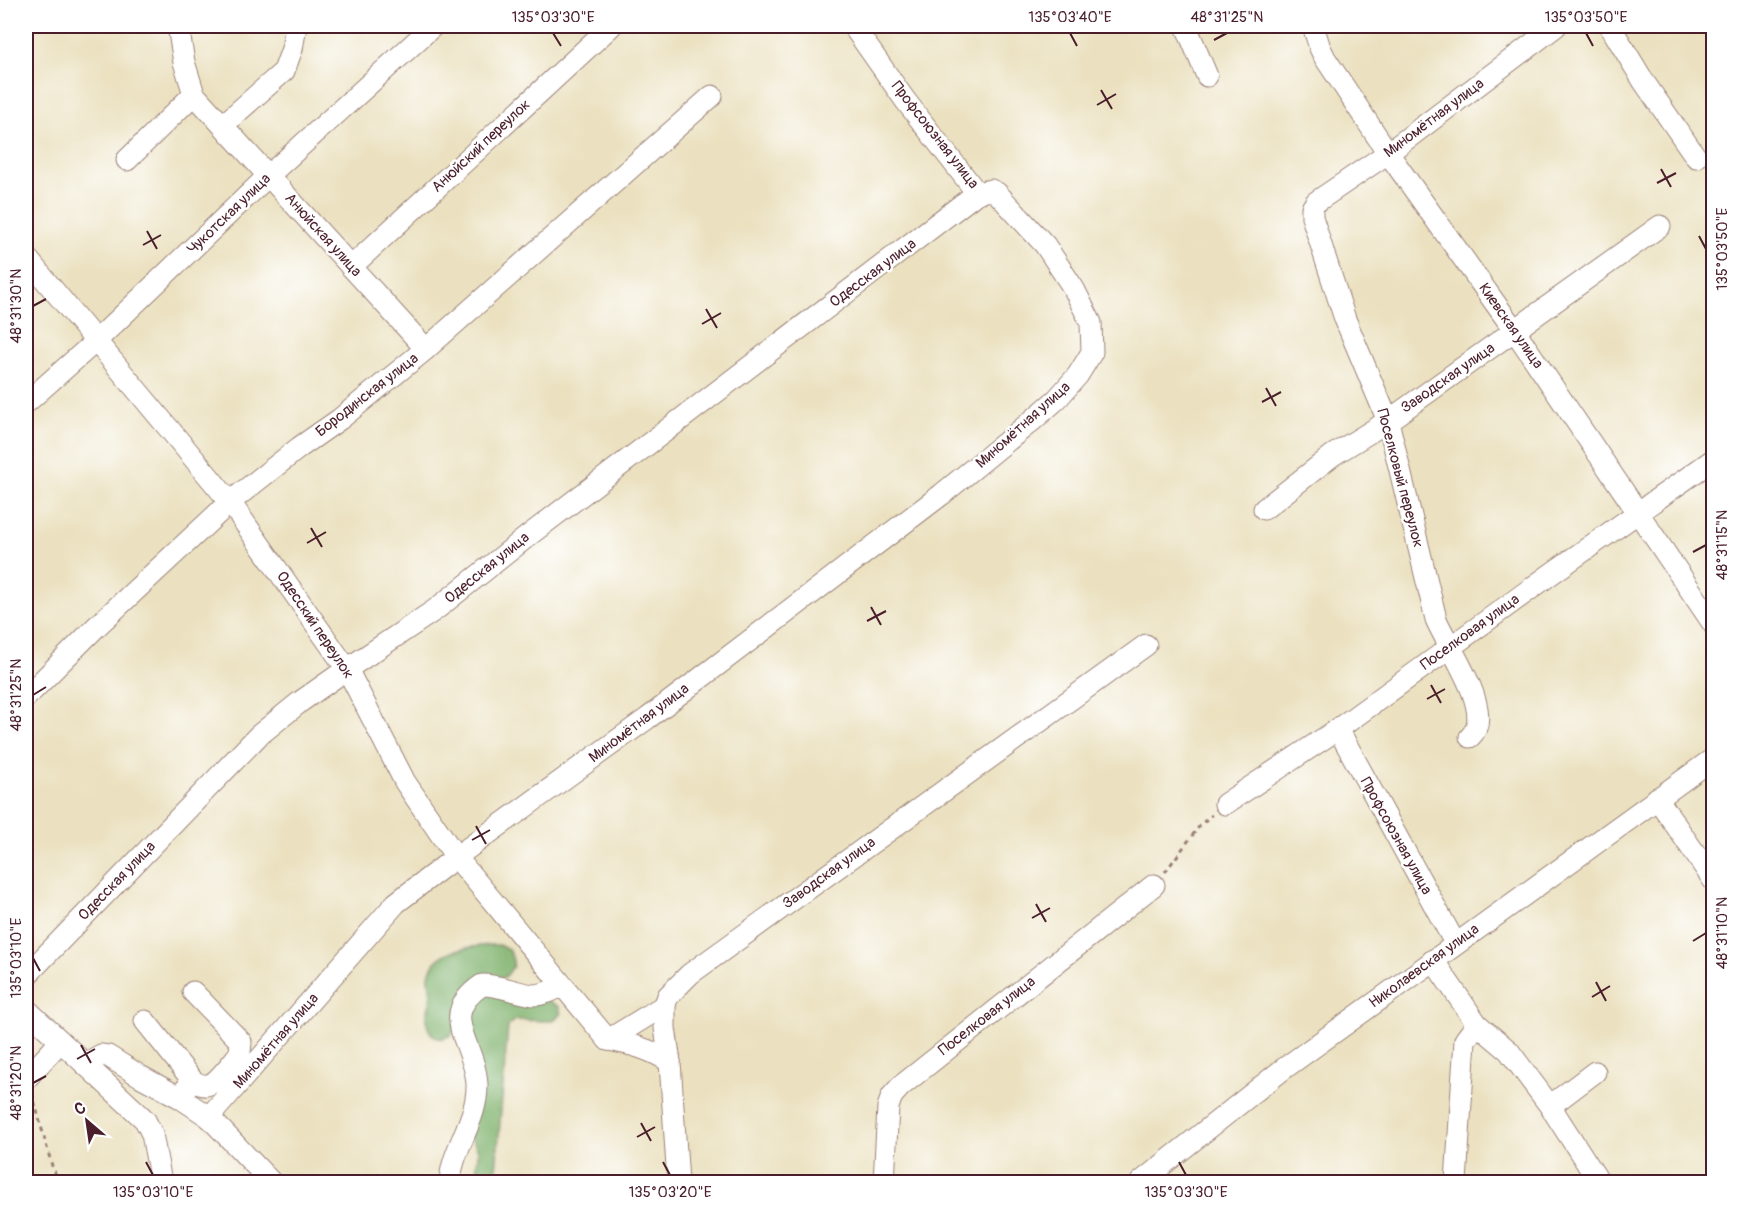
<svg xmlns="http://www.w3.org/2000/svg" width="1739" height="1208" font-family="Pangolin,sans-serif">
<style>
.forest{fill:#80b26d;stroke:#65684c;stroke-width:1.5}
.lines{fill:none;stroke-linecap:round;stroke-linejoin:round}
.minor-casing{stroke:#9a8076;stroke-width:23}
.path{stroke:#9a8076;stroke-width:3;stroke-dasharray:4.5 4.5;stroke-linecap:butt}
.minor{stroke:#fff;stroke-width:21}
.ticks{fill:none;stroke:#4a1f2b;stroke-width:2}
.labels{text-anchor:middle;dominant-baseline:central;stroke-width:5;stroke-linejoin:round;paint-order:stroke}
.street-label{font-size:15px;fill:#4a1f2b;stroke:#fff}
.neatline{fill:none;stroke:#4a1f2b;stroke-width:2}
.ticks-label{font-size:15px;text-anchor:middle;fill:#4a1f2b}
</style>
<rect width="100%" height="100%" fill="#fff"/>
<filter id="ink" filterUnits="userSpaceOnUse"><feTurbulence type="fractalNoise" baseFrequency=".0167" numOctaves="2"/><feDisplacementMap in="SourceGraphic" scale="12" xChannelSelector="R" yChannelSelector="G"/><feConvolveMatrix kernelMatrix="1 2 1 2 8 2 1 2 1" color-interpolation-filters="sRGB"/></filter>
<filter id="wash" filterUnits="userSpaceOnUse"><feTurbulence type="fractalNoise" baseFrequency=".008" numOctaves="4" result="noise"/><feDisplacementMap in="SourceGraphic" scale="24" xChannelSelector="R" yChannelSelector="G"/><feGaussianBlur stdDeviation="1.35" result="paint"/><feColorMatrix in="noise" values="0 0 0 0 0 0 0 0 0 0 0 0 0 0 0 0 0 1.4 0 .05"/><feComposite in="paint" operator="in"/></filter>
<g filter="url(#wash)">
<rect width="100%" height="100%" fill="#ebe1c0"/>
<!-- forest -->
<g class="forest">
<path d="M490,945h9l11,6c5,14 5,15 -5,26l-18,2 -35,55c-15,11 -26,-1 -25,-17 0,-6 3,-12 4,-18 1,-8 -3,-15 -2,-23 4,-27 39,-29 61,-31z"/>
<path d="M485,991l62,9 12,7 2,7 -9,7 -38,-1 -6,6 -13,156h-14c-8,-11 -3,-17 -3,-30 0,-5 -4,-10 -7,-14l1,-85 -3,-48z"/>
</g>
</g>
<g filter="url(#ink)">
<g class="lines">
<defs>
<g id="minor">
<polyline points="178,26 184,62 194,94 426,349"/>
<polyline points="1186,26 1207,76"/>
<polyline points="1313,26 1320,48 1325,58 1388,153 1515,331 1714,625"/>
<polyline points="1610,26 1644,82 1696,157"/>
<polyline points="223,125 284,71 292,49 296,26"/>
<polyline points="127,160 194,94"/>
<path d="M26,257l204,245 117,167 58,113 51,75 152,183c23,4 42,9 62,22"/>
<polyline points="351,267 611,26"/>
<polyline points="26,403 96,341 269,175 433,26"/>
<polyline points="1264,509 1333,455 1388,421 1660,226"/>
<polyline points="26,697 96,627 230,502 300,447 340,419 426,349 712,96"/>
<polyline points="1338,729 1455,943"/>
<path d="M1470,737c27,-24 -24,-92 -34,-118l-48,-198 -43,-102 -33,-102v-9l4,-6 72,-49 168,-127"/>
<polyline points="1657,798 1714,881"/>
<polyline points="1225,804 1338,729 1551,574 1714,459"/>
<polyline points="1433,960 1477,1024 1509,1051 1550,1106 1599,1182"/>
<polyline points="26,976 258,736 300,702 347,669 435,610 528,536 977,193"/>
<path d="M193,992l48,50 -1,11c-7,8 -23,31 -33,32 -5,1 -10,-2 -14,-4"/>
<polyline points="26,1009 145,1120 152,1134 161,1182"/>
<polyline points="145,1021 193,1081 184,1091"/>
<polyline points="608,1040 665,1005"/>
<polyline points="85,1064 101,1055 108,1056 140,1076 179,1097 209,1117 271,1182"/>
<polyline points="26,1079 60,1042"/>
<polyline points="1550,1106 1595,1072"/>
<polyline points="209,1117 396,903 456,857 648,718 941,495 1033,420 1057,399 1078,375 1092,352 1091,323 1074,289 1045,245 997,193 991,190 977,193 905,100 853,26"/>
<path d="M450,1182c2,-34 28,-62 27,-98 -2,-42 -41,-68 5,-99 19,0 34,8 52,10 10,0 19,-5 28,-9"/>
<polyline points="678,1182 670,1062 665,1028 665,1005 668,996 690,974 1146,645"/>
<polyline points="884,1182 888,1107 892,1096 901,1086 1154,885"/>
<polyline points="1141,1182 1282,1070 1714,758"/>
<polyline points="1456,1182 1465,1040 1477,1024"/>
</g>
</defs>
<!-- minor casing -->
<use href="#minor" class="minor-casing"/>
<!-- path -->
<g class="path">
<polyline points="1165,872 1201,824 1212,815"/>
<polyline points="32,1093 52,1166 59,1182"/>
</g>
<!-- minor -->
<use href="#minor" class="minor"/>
</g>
</g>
<!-- ticks -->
<path class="ticks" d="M553,33l8,13M1070,33l7,13M1586,33l7,13M1214,40l13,-7M1101,90l11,19M1097,105l19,-11M1661,169l10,18M1657,183l19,-10M147,231l10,18M1699,236l7,13M143,245l18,-10M33,306l13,-7M706,309l11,19M702,324l19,-11M1266,388l10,18M1262,402l19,-10M311,528l11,19M307,543l19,-11M1693,552l13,-7M871,607l10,18M867,621l19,-10M1431,685l10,18M33,695l13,-8M1427,699l18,-10M476,826l10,18M472,840l18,-10M1036,904l10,18M1032,918l18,-10M1693,941l13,-8M33,958l7,13M1596,982l10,19M1592,997l18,-11M81,1045l10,18M77,1059l18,-10M33,1083l13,-7M641,1123l10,18M637,1137l18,-10M146,1162l7,13M663,1162l7,13M1179,1162l7,13"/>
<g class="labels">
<!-- street labels -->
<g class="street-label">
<text transform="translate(1434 118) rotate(-37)">Миномётная улица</text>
<text transform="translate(935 135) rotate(52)">Профсоюзная улица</text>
<text transform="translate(481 146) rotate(-43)">Анюйский переулок</text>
<text transform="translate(229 214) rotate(-44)">Чукотская улица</text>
<text transform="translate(323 235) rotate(48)">Анюйская улица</text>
<text transform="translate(873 273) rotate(-37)">Одесская улица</text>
<text transform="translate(1511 326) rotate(55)">Киевская улица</text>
<text transform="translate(1448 378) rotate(-35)">Заводская улица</text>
<text transform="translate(367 395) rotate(-38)">Бородинская улица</text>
<text transform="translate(1023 425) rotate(-42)">Миномётная улица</text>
<text transform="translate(1400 478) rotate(75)">Поселковый переулок</text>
<text transform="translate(487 568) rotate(-39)">Одесская улица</text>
<text transform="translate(315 625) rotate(56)">Одесский переулок</text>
<text transform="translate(1470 632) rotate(-36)">Поселковая улица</text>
<text transform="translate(639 723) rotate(-37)">Миномётная улица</text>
<text transform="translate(1396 836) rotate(61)">Профсоюзная улица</text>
<text transform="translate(829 873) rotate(-36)">Заводская улица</text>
<text transform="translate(117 881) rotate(-46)">Одесская улица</text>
<text transform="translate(1424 966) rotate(-36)">Николаевская улица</text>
<text transform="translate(987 1016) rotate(-38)">Поселковая улица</text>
<text transform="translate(276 1041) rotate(-49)">Миномётная улица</text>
</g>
</g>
<!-- margin -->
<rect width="1739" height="1208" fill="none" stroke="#fff" stroke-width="66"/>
<!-- north arrow -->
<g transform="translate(87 1121) rotate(331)" stroke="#ffffff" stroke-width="4.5" paint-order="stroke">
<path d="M0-4.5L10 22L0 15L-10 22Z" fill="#4a1f2b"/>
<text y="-9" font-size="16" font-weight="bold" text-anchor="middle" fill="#4a1f2b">С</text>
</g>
<rect x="33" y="33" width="1673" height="1142" class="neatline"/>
<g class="ticks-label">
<text x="553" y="22">135°03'30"E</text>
<text x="1070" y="22">135°03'40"E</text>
<text x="1227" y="22">48°31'25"N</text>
<text x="1586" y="22">135°03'50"E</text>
<text transform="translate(1722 249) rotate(-90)" y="5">135°03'50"E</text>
<text transform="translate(16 306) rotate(-90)" y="5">48°31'30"N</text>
<text transform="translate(1722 545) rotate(-90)" y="5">48°31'15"N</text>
<text transform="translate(16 695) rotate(-90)" y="5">48°31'25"N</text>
<text transform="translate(1722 933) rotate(-90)" y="5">48°31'10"N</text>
<text transform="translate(16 958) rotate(-90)" y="5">135°03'10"E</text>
<text transform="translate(16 1083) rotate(-90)" y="5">48°31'20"N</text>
<text x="153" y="1197">135°03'10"E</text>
<text x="670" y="1197">135°03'20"E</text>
<text x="1186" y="1197">135°03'30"E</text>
</g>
</svg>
